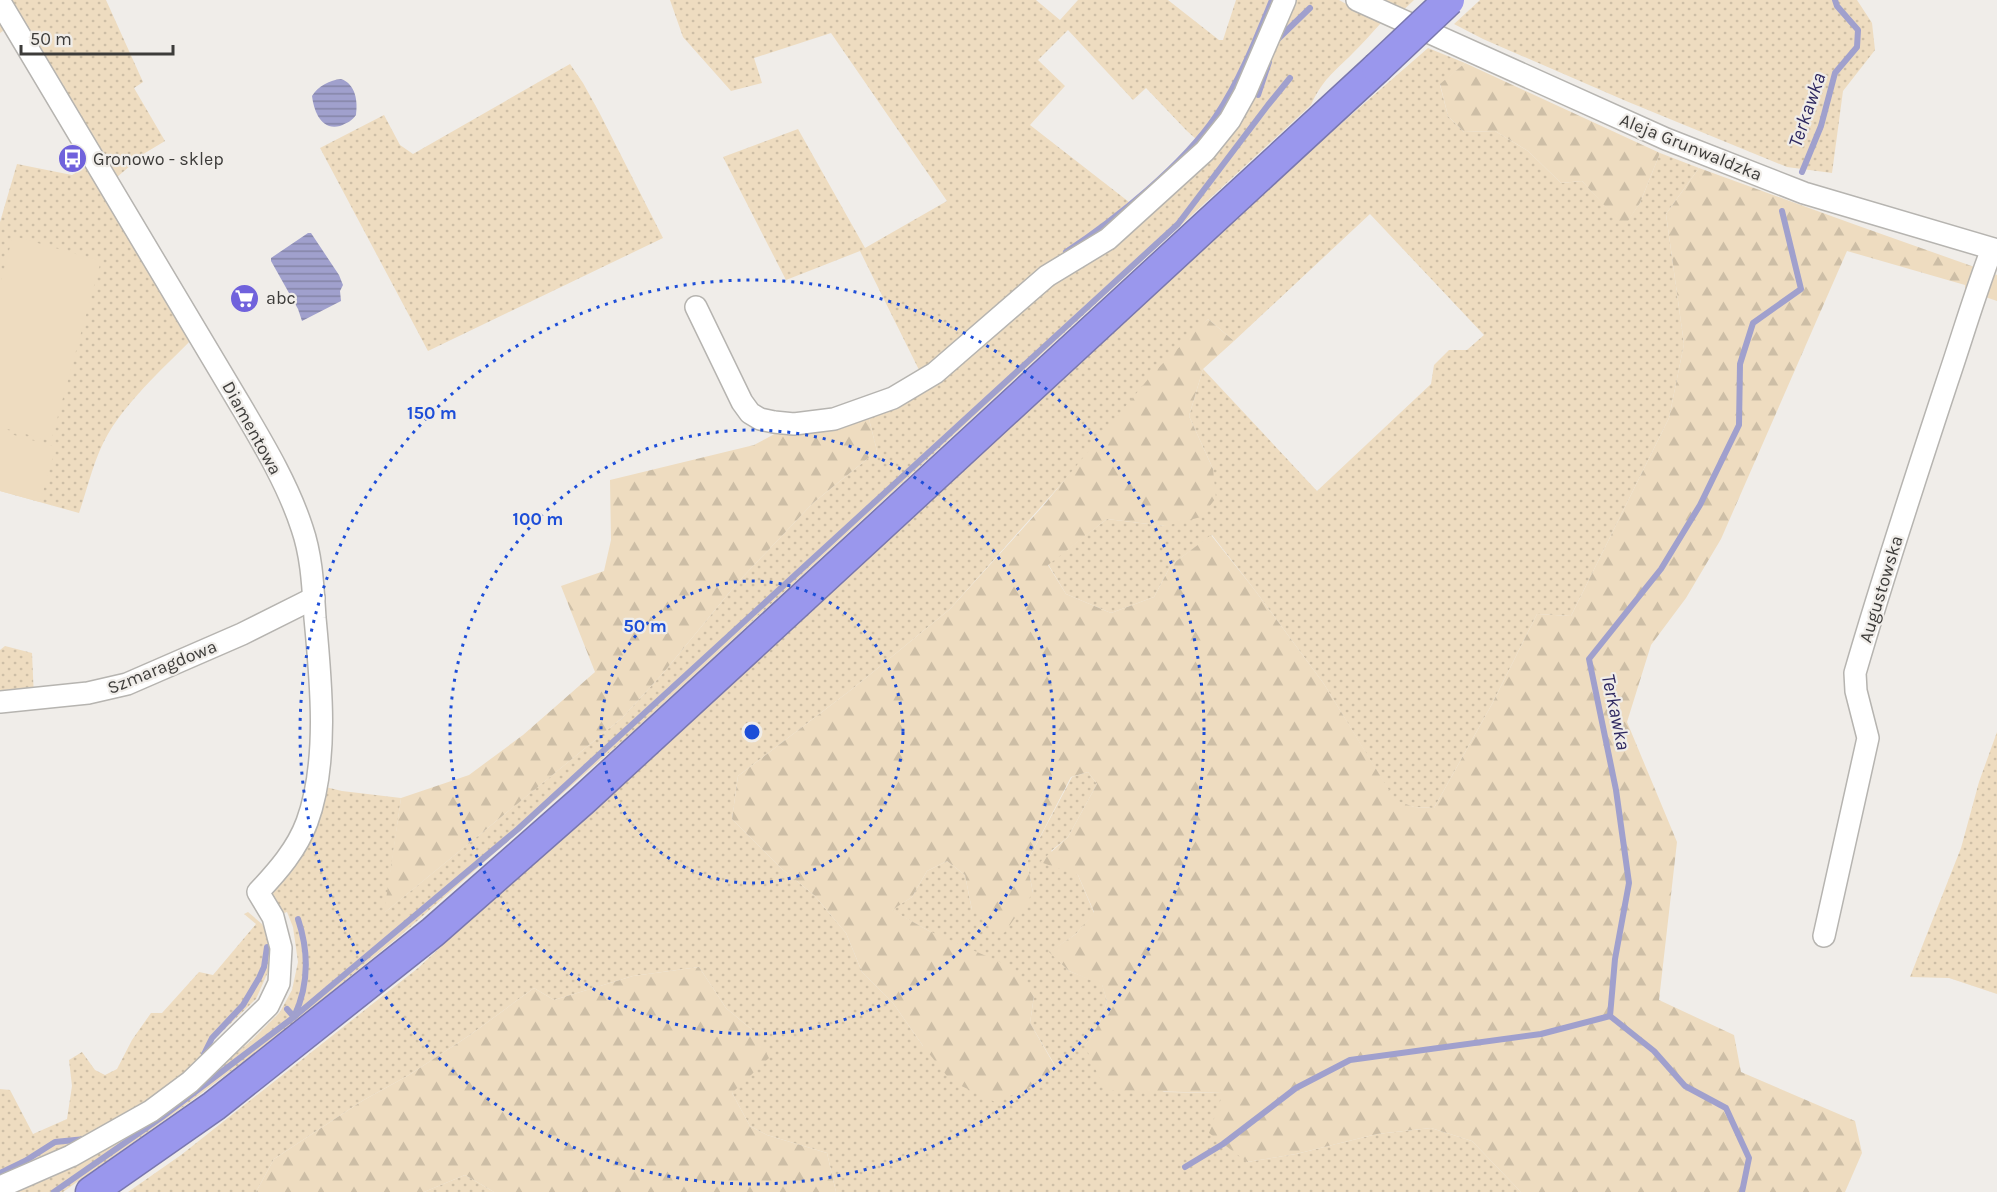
<svg xmlns="http://www.w3.org/2000/svg" width="1997" height="1192" font-family="Karla,sans-serif">
<style>
.grass{fill:url(#grass-dots);fill-rule:evenodd}
.forest{fill:url(#forest-firs)}
.park{fill:#eedcc0}
.water{fill:url(#water-rules)}
.lines{fill:none;stroke-linecap:round;stroke-linejoin:round}
.stream{stroke:#a0a0cd;stroke-width:6}
.minor-casing{stroke:#b6b4b0;stroke-width:24}
.highway-casing{stroke:#7977ae;stroke-width:33}
.minor{stroke:#fff;stroke-width:21}
.highway{stroke:#9a97ed;stroke-width:30}
.highway-bridge-casing{stroke:#7977ae;stroke-width:33;stroke-linecap:butt}
.highway-bridge{stroke:#9a97ed;stroke-width:30}
.ring{fill:none;stroke:#1d4ed8;stroke-width:3;stroke-dasharray:3 6}
.labels{text-anchor:middle;dominant-baseline:central;stroke-width:4.5;stroke-linejoin:round;paint-order:stroke}
.street-label{font-size:18px;fill:#3d3c3a;stroke:#f0ede9}
.poi-label{font-size:18px;fill:#3d3c3a;stroke:#f0ede9;text-anchor:start}
.water-label{font-size:20px;font-style:italic;fill:#2f2961;stroke:#f0ede9}
.centre{fill:#1d4ed8;stroke:#f0ede9;stroke-width:3}
.ring-label{font-size:18px;text-anchor:middle;font-weight:bold;fill:#1d4ed8;stroke:#f0ede9;stroke-width:4.5;stroke-linejoin:round;paint-order:stroke}
</style>
<defs>
<pattern id="grass-dots" width="8" height="8" patternUnits="userSpaceOnUse" patternTransform="scale(1.5)"><rect width="8" height="8" fill="#eedcc0"/><path d="M2 2h.1M6 6h.1" fill="none" stroke="#cdbea6" stroke-width="1.8" stroke-linecap="round"/></pattern>
<pattern id="forest-firs" width="22" height="20" patternUnits="userSpaceOnUse" patternTransform="scale(1.5)"><rect width="22" height="20" fill="#eedcc0"/><path d="M5 1l3.5 6h-7zM16 11l3.5 6h-7z" fill="#cdbea6"/></pattern>
<pattern id="water-rules" width="6" height="5" patternUnits="userSpaceOnUse" patternTransform="scale(1.5)"><rect width="6" height="5" fill="#a0a0cd"/><path d="M0 2.5h6" fill="none" stroke="#8484a7"/></pattern>
</defs>
<rect width="100%" height="100%" fill="#f0ede9"/>
<!-- grass -->
<g class="grass">
<path d="M0,0h106l37,82 -9,6 31,53 -20,12 -36,31 89,149c-30,31 -68,64 -90,101 -14,24 -20,53 -29,79l-79,-22v-269l17,-58 55,11 23,-14 -82,-137 -13,9z"/>
<path d="M670,0h366l24,20 18,-20h90l51,40h4l13,-40h103l42,23c-10,11 -19,21 -29,31 -19,19 -29,25 -41,51l-683,631 -227,199 -134,109 -84,63 -120,85h-58l26,-10 17,-3 47,-23 20,-17 81,-52 56,-47 28,-28 12,-22 6,-28 -5,-35 -6,-15 -14,5 -15,-25 59,-107 25,6 59,7 -16,114 237,-194 42,-46 74,-90 75,-79 64,-52 -9,-36 59,-29 -67,-135 -74,29 -63,-123 75,-28 67,119 82,-47 -116,-168 -77,25 8,25 -31,8 -48,-54zM1068,30l65,70 13,-12 41,43 26,23 -66,62 -117,-91 35,-39 -27,-26z"/>
<polygon points="1357,0 1414,0 1395,18"/>
<polygon points="1480,0 1857,0 1872,23 1875,50 1843,91 1832,173 1787,167 1626,101 1483,39 1454,24"/>
<polygon points="1428,48 1465,63 1440,85 1448,116 1464,132 1495,131 1528,151 1561,183 1582,181 1624,226 1640,203 1660,153 1699,168 1666,214 1684,344 1669,418 1571,616 1537,614 1492,704 1434,808 1414,807 1395,801 1324,684 1254,589 1212,535 1171,565 1154,597 1111,613 1066,594 1048,564 1107,519 1165,526 1213,469 1189,416 1203,369 1317,491 1431,384 1434,365 1449,350 1467,350 1484,335 1370,214 1234,341 1208,319 950,609 856,686 738,776 732,819 782,869 814,895 846,933 862,972 893,1003 923,1046 1056,1067 1030,1023 1034,996 929,931 891,910 912,897 927,871 947,861 965,875 972,910 1033,893 1027,862 1072,777 1088,772 1097,784 1068,837 1051,851 1078,875 1094,913 1076,934 1050,952 1069,971 1102,984 1107,1001 1100,1022 1085,1046 1164,1092 1223,1093 1247,1162 1296,1154 1377,1134 1431,1128 1472,1141 1521,1192 836,1192 827,1153 767,1135 750,1126 732,1093 757,1034 726,1008 699,967 633,976 554,1000 534,988 470,1035 409,1075 362,1101 274,1159 256,1192 128,1192 181,1155 418,968 513,880 676,734 985,451 1242,210"/>
<polygon points="570,64 583,83 599,112 663,238 428,351 320,148 384,115 400,145 413,154"/>
<polygon points="5,646 32,653 34,699 0,702 0,650"/>
<polygon points="1997,732 1997,994 1949,978 1910,977 1961,848 1979,782"/>
<polygon points="248,912 262,924 271,942 271,965 256,999 202,1051 196,1065 154,1101 91,1138 0,1179 0,1089 10,1090 33,1134 67,1119 72,1086 69,1060 82,1052 95,1070 105,1075 117,1069 132,1040 151,1013 162,1013 199,972 213,975 256,924 244,914"/>
<polygon points="465,1175 494,1192 424,1192"/>
</g>
<!-- forest -->
<g class="forest">
<polygon points="1465,63 1660,153 1640,203 1624,227 1582,181 1561,183 1528,151 1495,131 1464,132 1448,116 1440,84"/>
<polygon points="1699,168 1856,225 1997,275 1997,301 1965,290 1965,285 1847,251 1721,539 1686,598 1651,645 1627,722 1677,842 1659,1000 1734,1035 1741,1072 1855,1121 1862,1153 1845,1192 1521,1192 1472,1141 1431,1128 1377,1134 1296,1154 1247,1162 1209,1133 1223,1093 1105,1090 1085,1046 1100,1022 1107,1001 1102,985 1069,971 1049,952 1076,934 1094,912 1078,875 1040,862 1068,837 1097,784 1088,772 1071,777 1027,862 1033,893 1004,933 972,910 965,875 947,861 927,871 912,897 892,910 929,931 1009,966 1034,996 1030,1023 1056,1068 1027,1089 995,1102 951,1081 923,1046 893,1003 862,972 846,933 814,895 782,869 732,819 738,776 856,686 950,609 1043,506 1154,372 1208,319 1234,341 1203,369 1189,416 1213,469 1216,498 1201,517 1165,526 1107,519 1048,565 1066,594 1111,613 1154,597 1171,565 1211,535 1254,589 1324,684 1395,800 1414,807 1434,808 1492,704 1537,614 1571,616 1669,418 1684,344 1666,214"/>
<polygon points="868,415 877,451 813,503 738,582 664,672 622,718 384,913 401,798 469,775 523,735 595,672 561,586 604,571 611,540 610,480 754,445 782,430"/>
<polygon points="699,967 726,1008 757,1034 769,1058 732,1093 750,1126 767,1135 827,1153 836,1192 494,1192 465,1175 424,1192 256,1192 274,1159 362,1101 409,1075 470,1035 534,988 554,1000 633,976"/>
</g>
<!-- park -->
<g class="park">
<polygon points="13,236 101,261 51,441 0,427 0,284"/>
<polygon points="0,431 56,447 40,502 0,491"/>
</g>
<!-- water -->
<g class="water">
<path d="M341,79c15,5 17,23 15,36 -4,6 -9,8 -16,11 -19,5 -26,-15 -28,-30 6,-10 18,-16 29,-17z"/>
<polygon points="308,233 311,233 339,275 343,285 340,291 341,301 302,321 298,309 271,261 271,258"/>
</g>
<g class="lines">
<!-- stream -->
<g class="stream">
<polyline points="1278,39 1310,8"/>
<polyline points="1258,95 1269,62"/>
<polyline points="1802,172 1821,126 1835,73 1857,47 1858,30 1837,6 1835,0"/>
<path d="M1066,252c50,-33 117,-87 150,-136 24,-36 40,-77 56,-116"/>
<path d="M287,1009l7,8c15,-32 15,-65 4,-98"/>
<polyline points="204,1054 212,1038 243,1005 259,978 264,967 267,947"/>
<polyline points="1185,1167 1223,1144 1296,1088 1350,1060 1541,1034 1610,1016"/>
<polyline points="0,1173 25,1161 55,1142 85,1139"/>
<polyline points="54,1192 162,1117 294,1017 518,829 1178,224 1268,105 1290,78"/>
<polyline points="1742,1192 1749,1158 1726,1108 1685,1086 1654,1051 1610,1016 1615,959 1629,883 1616,790 1589,659 1661,569 1700,505 1739,425 1740,364 1753,323 1801,289 1782,211"/>
</g>
<defs>
<g id="minor">
<polyline points="1357,0 1666,139 1804,193 1997,250"/>
<path d="M0,2l241,404c23,39 47,79 61,122 10,29 11,60 13,90 6,63 14,144 -8,204 -10,27 -29,49 -49,70l15,25 8,31 -2,35 -11,23 -78,76 -39,29 -80,45 -71,31"/>
<polyline points="696,307 742,402 750,413 760,419 774,422 794,424 834,419 893,398 935,373 1047,276 1108,239 1205,151 1230,120 1245,93 1285,0"/>
<polyline points="0,702 88,693 127,684 242,634 314,598"/>
<path d="M1824,936l44,-198 -12,-47 -1,-18c28,-97 60,-194 92,-291 15,-44 28,-89 45,-133"/>
</g>
<polyline id="highway" points="91,1192 214,1106 433,932 583,800 745,651 1377,68"/>
</defs>
<!-- minor casing -->
<use href="#minor" class="minor-casing"/>
<!-- highway casing -->
<use href="#highway" class="highway-casing"/>
<!-- minor -->
<use href="#minor" class="minor"/>
<!-- highway -->
<use href="#highway" class="highway"/>
<defs>
<polyline id="highway-bridge" points="1377,68 1449,0"/>
</defs>
<!-- highway-bridge casing -->
<use href="#highway-bridge" class="highway-bridge-casing"/>
<!-- highway-bridge -->
<use href="#highway-bridge" class="highway-bridge"/>
</g>
<!-- distance rings -->
<g class="ring">
<circle cx="752" cy="732" r="151"/>
<circle cx="752" cy="732" r="302"/>
<circle cx="752" cy="732" r="452"/>
</g>
<!-- icons -->
<defs>
<symbol id="bus-disc" viewBox="-11 -11 22 22"><circle r="9.5" fill="#7062dc" stroke="#f0ede9"/><path d="M-5-6H5V4H4V6H2V4H-2V6H-4V4H-5ZM-3.5-4V0h7V-4ZM-3.5 1.2v1.5H-2V1.2ZM2 1.2v1.5H3.5V1.2Z" fill="#fff"/></symbol>
<symbol id="supermarket-disc" viewBox="-11 -11 22 22"><circle r="9.5" fill="#7062dc" stroke="#f0ede9"/><path d="M-6-5.5h2.5l.6 2H6L4.5 2H-2.5L-4.4-4H-6ZM-1.5 3.2a1.3 1.3 0 1 0 .1 0ZM3 3.2a1.3 1.3 0 1 0 .1 0Z" fill="#fff"/></symbol>
</defs>
<g fill-rule="evenodd">
<use href="#bus-disc" x="56" y="142" width="33" height="33"/>
<use href="#supermarket-disc" x="228" y="282" width="33" height="33"/>
</g>
<g class="labels">
<!-- street labels -->
<g class="street-label">
<text transform="translate(1691 147) rotate(22)">Aleja Grunwaldzka</text>
<text transform="translate(252 428) rotate(61)">Diamentowa</text>
<text transform="translate(1881 589) rotate(-73)">Augustowska</text>
<text transform="translate(162 667) rotate(-22)">Szmaragdowa</text>
</g>
<!-- poi labels -->
<g class="poi-label">
<text x="93" y="159">Gronowo - sklep</text>
<text x="266" y="298">abc</text>
</g>
<!-- water labels -->
<g class="water-label">
<text transform="translate(1807 110) rotate(-71)">Terkawka</text>
<text transform="translate(1616 712) rotate(78)">Terkawka</text>
</g>
</g>
<circle cx="752" cy="732" r="9" class="centre"/>
<g class="ring-label">
<text x="432" y="419">150 m</text>
<text x="538" y="525">100 m</text>
<text x="645" y="632">50 m</text>
</g>
<!-- scale -->
<path d="M21 45v9h152v-9" fill="none" stroke="#3d3c3a" stroke-width="3"/>
<text x="30" y="45" font-size="18" fill="#3d3c3a" stroke="#f0ede9" stroke-width="4.5" paint-order="stroke">50 m</text>
</svg>
